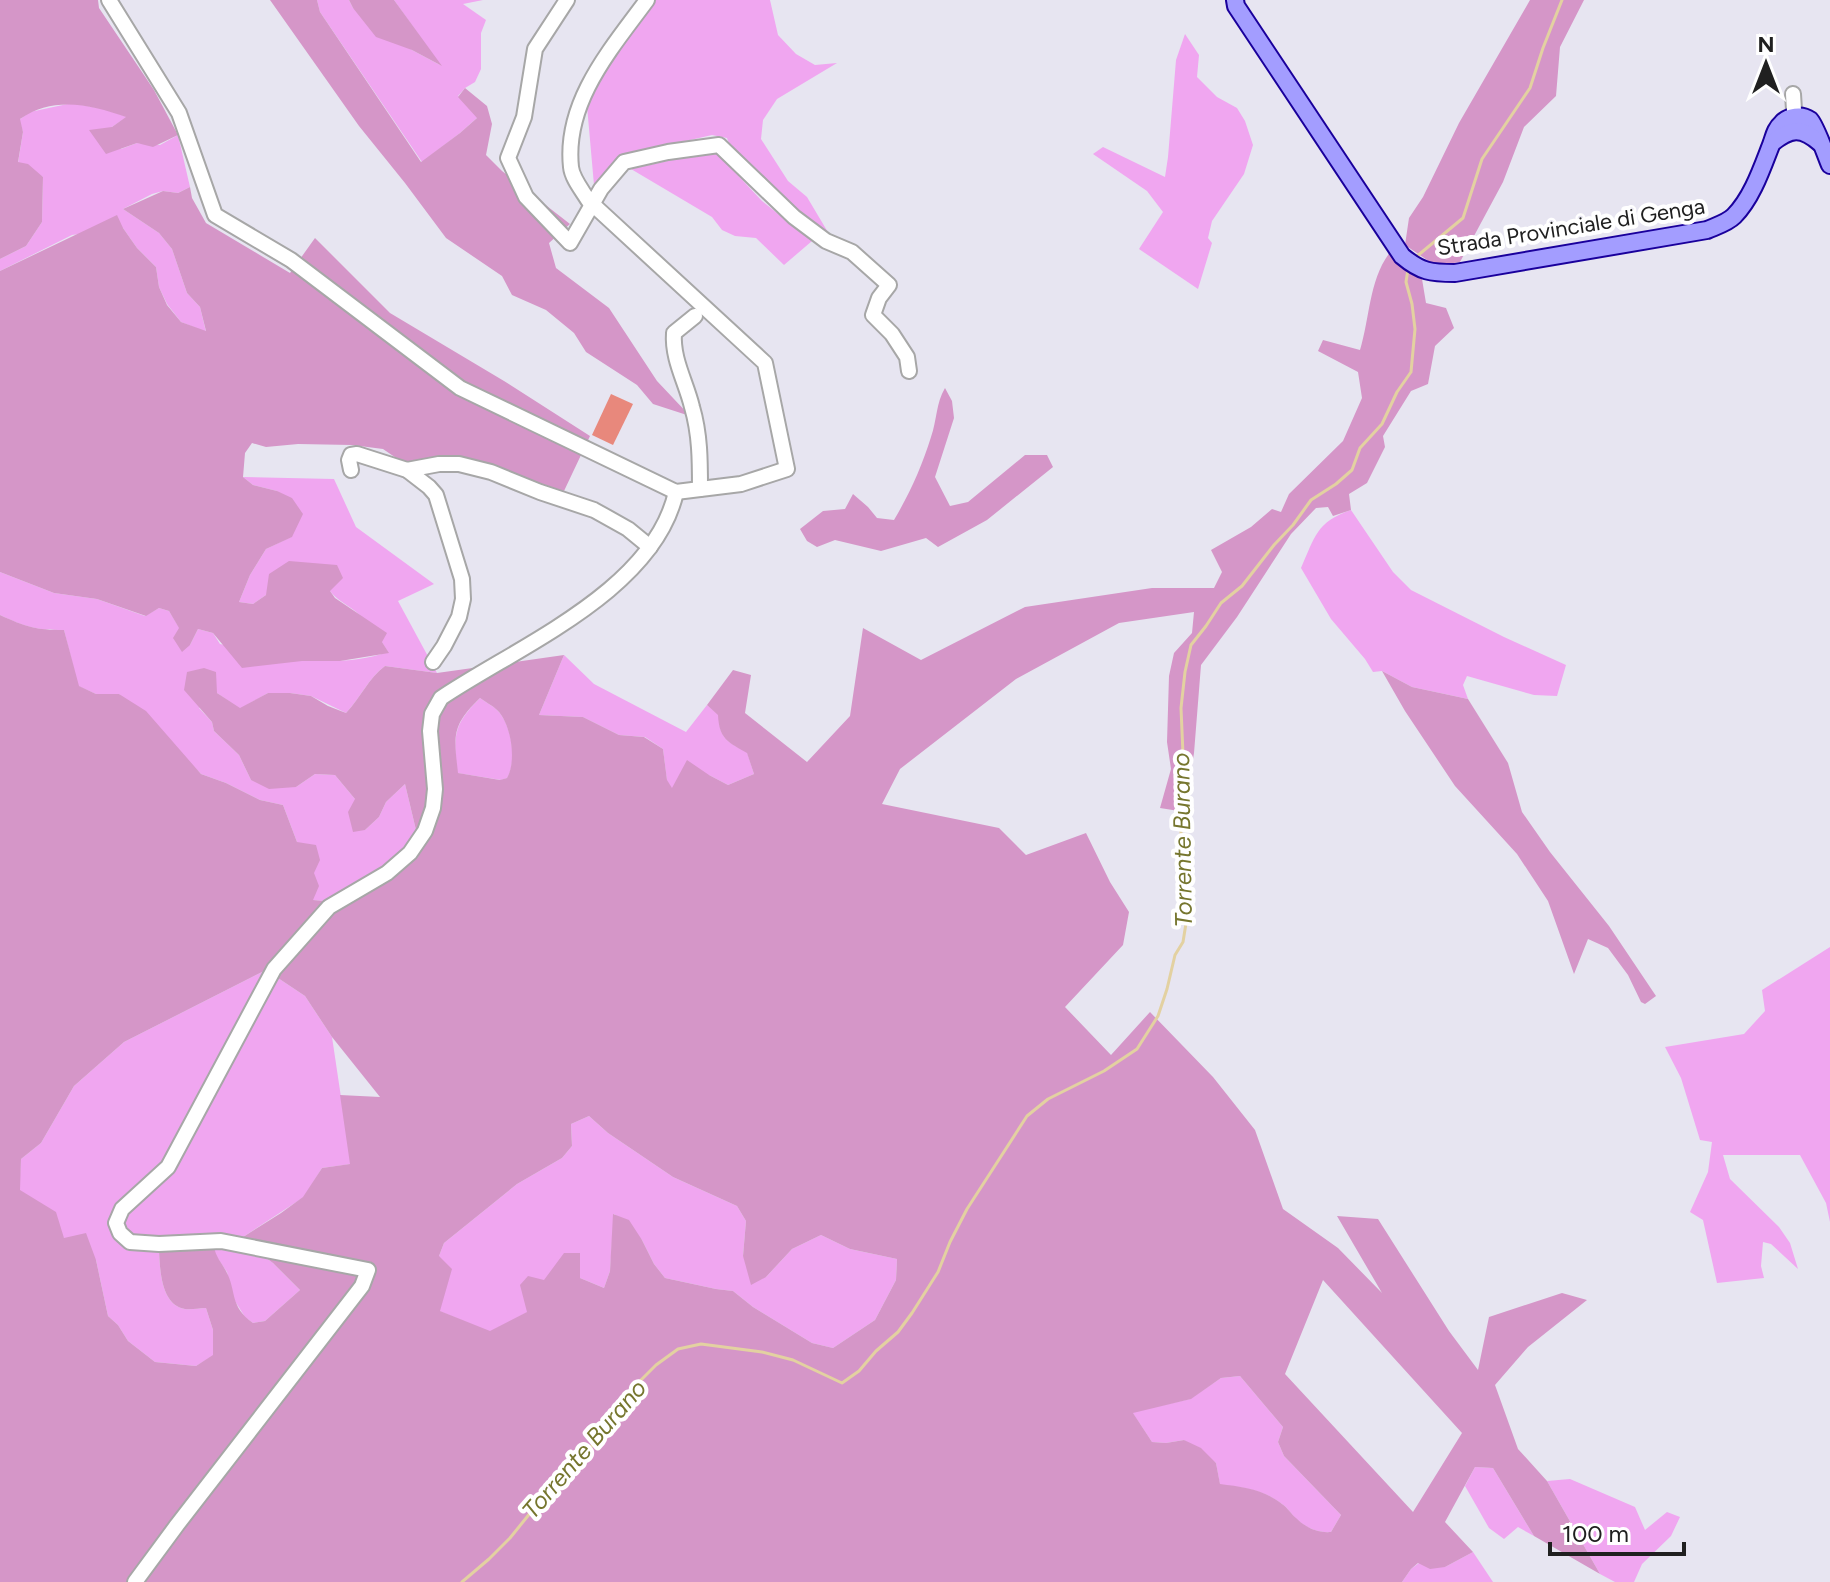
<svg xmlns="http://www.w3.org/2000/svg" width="1830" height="1582" font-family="Figtree,sans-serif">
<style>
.grass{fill:#f0a6f0}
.forest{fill:#d596c8;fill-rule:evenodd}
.pitch{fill:#e8887c}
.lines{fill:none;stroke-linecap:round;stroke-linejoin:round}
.stream{stroke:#e3d1a1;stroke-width:3}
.minor-casing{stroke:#a7a7a7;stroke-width:18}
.major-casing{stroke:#1a009c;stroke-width:20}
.minor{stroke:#fff;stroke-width:14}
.major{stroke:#a39dff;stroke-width:16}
.labels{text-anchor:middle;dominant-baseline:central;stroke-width:8;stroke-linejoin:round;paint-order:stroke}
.street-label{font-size:22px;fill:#202020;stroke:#fff}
.water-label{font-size:24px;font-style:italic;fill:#76762e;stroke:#fff}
</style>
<rect width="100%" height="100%" fill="#e7e5f1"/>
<!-- grass -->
<g class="grass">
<polygon points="317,0 349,0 353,8 412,50 440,65 394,0 483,0 463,4 486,20 481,33 481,69 475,82 465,88 458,96 478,117 460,133 422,162 320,12"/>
<polygon points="654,0 770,0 778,35 796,54 815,65 837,63 777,99 763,120 761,139 788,181 807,197 832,239 795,212 732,152 727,138 712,135 625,155 594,185 587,106 622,31"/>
<polygon points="1185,34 1199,55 1197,77 1217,97 1237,108 1245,121 1253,145 1244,174 1212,221 1208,238 1212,243 1198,289 1139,249 1163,212 1147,191 1093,154 1103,147 1165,177 1168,157 1176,60"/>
<polygon points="72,103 108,110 127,117 112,127 121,149 137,143 160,145 178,135 190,187 178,193 163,191 152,194 123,209 159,233 172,249 187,293 200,307 206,332 181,322 167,304 159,287 156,267 137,248 123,228 72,235 0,271 0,259 26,246 42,222 43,177 18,163 23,132 19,120 30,112"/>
<polygon points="718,154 762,201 812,241 784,265 756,238 735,236 722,230 712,217 631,169 690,156"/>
<path d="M243,477l91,2 22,48 78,57 -36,17 39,72 -52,-7c-17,13 -24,31 -39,47l-35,-17 -21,-3h-22l-28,16 -23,-16 -18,15 13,14 2,9 25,24 12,25 45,7 19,-13 20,1 20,24 10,31 14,-13 7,-15 19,-18 11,46 -16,26 -42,28 -34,17 -11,-1 -16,-58 -14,-37 -23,-5 -34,-17 -25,-9 -25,-26 -57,-54h-23l-18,-8 -14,-56c-28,0 -39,-3 -64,-15v-43l54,21 43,6 48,17 14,-8 10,3 21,34 8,-16 15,4 7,11c57,12 111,27 168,8 -8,-14 -20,-31 -33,-41 -9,-7 -18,-11 -25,-20l-64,4 -13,9 -14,-2 11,-27 16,-26 25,-12 -14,-46 -24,-6z"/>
<path d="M1351,510l42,62 18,18 93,47 62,28 -9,31 -23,-1 -67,-19 -4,9 5,14 -56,-12 -30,-16 -9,1 -8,-13 -34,-40 -30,-51c14,-31 15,-46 50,-58z"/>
<path d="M564,655l30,29 92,48 21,-27 12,10c0,24 9,27 28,37l7,22 -26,11 -19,-10 -37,14 -5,-8 -4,-32 -18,-12 -26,-2 -36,-18 -44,-2z"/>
<path d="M480,698c5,4 12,7 17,12 14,13 21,51 10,68l-6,2 -44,-7c-3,-37 -5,-47 23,-75z"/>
<polygon points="1830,947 1830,1222 1826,1203 1800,1155 1723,1155 1730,1179 1779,1227 1790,1243 1798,1269 1771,1244 1763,1242 1761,1266 1764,1278 1717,1283 1703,1220 1690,1212 1708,1172 1712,1142 1700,1140 1681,1078 1665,1047 1744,1034 1765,1011 1762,990"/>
<path d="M266,970l39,26 27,41 19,127 -29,4 -18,29 -64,42 33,24 27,27 -35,31 -12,2 -8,-6 -12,-19 -6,-26 -11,-16 -57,-5c1,19 2,54 26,58 6,1 14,-1 21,-1l7,22v26l-17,10 -41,-4 -27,-21 -10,-16 -10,-9 -12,-56 -32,-22 -45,-48 2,-31 20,-16 33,-57 50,-44z"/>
<polygon points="589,1116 608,1133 673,1177 737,1206 746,1221 743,1256 766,1277 792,1249 821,1235 850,1249 897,1259 896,1280 875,1320 833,1348 812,1343 753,1307 733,1291 716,1289 665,1278 654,1264 642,1240 614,1214 610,1271 604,1288 580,1278 528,1312 490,1332 439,1311 439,1256 444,1243 517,1184 562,1158 572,1146 571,1124"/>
<path d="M1240,1376l43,51 -5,15 6,14 57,59 -10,17c-13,1 -25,-4 -35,-13 -5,-5 -8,-11 -14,-15 -18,-14 -39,-17 -62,-19l-4,-22 -32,-23 -18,3 -14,-1 -20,-30 58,-13 31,-21z"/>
<polygon points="1475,1467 1493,1468 1534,1536 1518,1527 1504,1539 1489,1528 1465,1486"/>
<polygon points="1570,1479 1635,1507 1645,1530 1667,1512 1680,1517 1671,1536 1642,1564 1634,1582 1615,1582 1600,1574 1547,1481"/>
<polygon points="1473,1552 1493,1582 1402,1582 1411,1569 1419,1563 1445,1567"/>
</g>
<!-- forest -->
<g class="forest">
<path d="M0,0h98l1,8 55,82 24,45 -25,12 -16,-4 -31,11 -17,-24 23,-3 14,-10c-36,-13 -73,-21 -106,2l3,13 -5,30 10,2 15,13 -1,45 -16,24 -26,13z"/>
<polygon points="270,0 317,0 320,12 421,162 460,133 477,118 458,97 465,88 487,106 492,124 486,155 502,171 570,224 549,243 556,268 609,308 657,381 690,416 653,404 637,385 586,352 574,333 546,310 512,295 502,276 446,238 405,183 359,126"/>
<polygon points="349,0 394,0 442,66 412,50 376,37 353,8"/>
<polygon points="1530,0 1584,0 1560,47 1556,96 1524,127 1503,182 1460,262 1436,266 1405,245 1409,218 1423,197 1459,123"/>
<polygon points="190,187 192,198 206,223 290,273 315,238 390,313 504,381 590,436 564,491 459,462 405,464 383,449 352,445 298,444 266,447 252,443 245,453 243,477 253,485 277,491 292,498 303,514 292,537 266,549 250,575 239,602 253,604 266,595 269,574 289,561 337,565 343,578 330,591 335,598 387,633 382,642 389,653 340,661 302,661 242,668 213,633 198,629 190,645 182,652 173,638 179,628 169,611 159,608 146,616 97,599 54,593 0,572 0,271 117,215 123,228 137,248 156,267 159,287 167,305 181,322 206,331 200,307 187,293 172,249 159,233 123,209 163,191 178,193"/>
<path d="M1391,251l7,10 24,18 4,24 20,5 8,20 -19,18 -7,38 -17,7 -28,45 2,11 -18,36 -18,11 2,16 -18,6 -5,-9 -12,1 -25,26 -54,83 -36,48 -7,88 -5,31 -10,27 -19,-3 11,-39 -4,-27 2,-66 5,-23 18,-20 2,-21 -75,11 -103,56 -116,90 -18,35 117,24 27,27 60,-22 24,49 19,30 -6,33 -58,62 46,48 39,-43 63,65 42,53 28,79 55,39 44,45 -45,-77 41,3 71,112 29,39 11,-53 73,-24 25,7 -59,47 -33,38 23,64 29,32 53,93 -66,-38 -41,-68 -18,-1 -30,55 28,30 -28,15 -15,2 -12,-6 -7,6 -9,13h-1402v-967c26,12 36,15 64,15l15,56 17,8h23l27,17 55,63 25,9 34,17 23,5 14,37 19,3 4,15 -6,13 5,13 -6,14 11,1 34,-17 42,-28 16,-26 -11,-46 -19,18 -7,15 -14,13 -12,2 -5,-20 7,-13 -20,-24 -20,-1 -19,13 -27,2 -18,-9 -12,-25 -25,-24 -2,-9 -28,-32 3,-18 17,-4 12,4 1,21 23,15 28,-15h22l21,3 17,10 18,7c15,-16 22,-34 39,-47l52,7 127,-18 -25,60 44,2 36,18 25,2 19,12 4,31 5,8 15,-28 22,15 19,10 26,-11 -7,-21c-19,-11 -28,-14 -29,-38l-11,-10 26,-35 18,5 -6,38 62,49 43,-46 13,-88 58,32 104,-53 127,-19h62l8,-16 -11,-22 40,-23 21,-18 9,3 8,-18 54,-53 19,-43 -4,-26 -40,-21 5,-11 37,10c10,-32 9,-72 31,-99zM480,698c5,4 12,7 17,12 14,13 20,51 10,68l-7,2 -42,-7c-4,-37 -7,-47 22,-75zM266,970l39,26 27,41 48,60 -40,-2 10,69 -28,4 -19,29 -22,16 -41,26 33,24 27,27 -35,31 -12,2c-24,-17 -16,-32 -27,-52 -5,-9 -10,-14 -12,-24l-42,-10 -54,1 41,13c1,19 2,54 26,58 6,1 14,-1 21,-1l7,22v25l-17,11 -41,-4 -27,-21 -10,-16 -10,-9 -12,-56 -10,-27 -22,5 -8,-26 -36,-22 1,-31 20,-16 33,-57 50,-44zM589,1116l19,17 65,44 64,29 9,15 -3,35 8,29 15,-8 26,-28 29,-14 29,14 47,10 -1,21 -21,40 -42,28 -21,-5 -59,-36 -20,-16 -17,-2 -51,-11 -11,-14 -12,-24 -13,-20 -16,-6 -3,57 -6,17 -24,-10v-25h-16l-20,27 -16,-4 -8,9 7,27 -37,19 -50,-20 12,-42 -13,-13 5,-13 73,-59 45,-26 10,-12 -1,-22zM1323,1280l139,153 -49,79 -128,-138zM1240,1376l43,51 -5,15 6,14 57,59 -10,17c-13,1 -25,-4 -35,-14 -5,-4 -8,-10 -14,-14 -19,-15 -39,-17 -62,-20l-4,-21 -15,-15 -17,-8 -18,3 -14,-1 -19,-29 58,-14 30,-21z"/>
<path d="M945,388l7,13 2,17 -19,59 15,29 18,-4 57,-47h22l6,12 -66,53 -49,27 -12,-9 -45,13 -46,-11 -18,7 -10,-6 -7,-12 23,-18 22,-2 8,-15 15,13 9,11 17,2c16,-27 28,-54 37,-83 6,-17 5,-34 14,-49z"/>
<polygon points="1382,671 1412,687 1468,699 1508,763 1522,812 1550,852 1609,926 1656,996 1645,1004 1641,1002 1628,975 1608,948 1588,939 1574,974 1548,901 1517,854 1455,786 1405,711"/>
</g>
<!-- pitch -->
<polygon class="pitch" points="611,394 633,404 613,445 592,435"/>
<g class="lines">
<!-- stream -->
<g class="stream">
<polyline points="1416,257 1463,218 1482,159 1530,88 1543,48 1562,0"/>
<polyline points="462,1582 489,1559 510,1538 531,1512 583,1458 634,1387 656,1365 678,1349 701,1344 762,1352 793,1360 842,1383 859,1371 876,1351 898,1332 912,1313 938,1272 950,1242 967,1209 1027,1116 1048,1099 1104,1071 1137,1049 1158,1016 1167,989 1175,955 1183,942 1188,911 1179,810 1183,754 1181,708 1185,672 1191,645 1206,626 1221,603 1242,586 1274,545 1293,525 1311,500 1336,484 1352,470 1360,448 1382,424 1397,392 1411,372 1415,329 1412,304 1406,282 1408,269"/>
</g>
<defs>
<g id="minor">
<path d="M109,0l70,113 36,102 76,45 169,128 216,104 65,-8 46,-15 -22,-106 -177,-163c-6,-10 -16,-22 -17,-33 -7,-65 40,-118 76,-167"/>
<polyline points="567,0 535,49 524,117 508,158 526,197 570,243 601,189 624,162 668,152 719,145 794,217 826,241 852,252 889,285 879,298 873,315 892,334 907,357 909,371"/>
<polyline points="1793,94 1795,126"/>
<path d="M695,316l-21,17c-2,26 12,49 18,74 8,27 8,54 8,82"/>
<polyline points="351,470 349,460 351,455 357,454 407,470 429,487 436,495 462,579 463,599 459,617 444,646 433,662"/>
<polyline points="407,470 439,464 459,464 491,472 540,492 594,510 628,529 650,547"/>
<path d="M135,1582l42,-57 185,-239 6,-16 -147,-29 -62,3 -29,-2 -10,-9 -4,-10 6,-14 46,-42 106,-198 55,-62 58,-34 23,-20 15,-22 8,-23 2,-19 -5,-58 2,-17 9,-16c77,-52 213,-107 235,-206"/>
</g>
<g id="major">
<path d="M1235,0l1,6 166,250c19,16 29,17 53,17l252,-43c9,-4 20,-7 27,-14 18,-18 28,-48 37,-71 3,-8 4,-16 11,-22 6,-7 20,-9 28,-3 6,6 16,36 20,45"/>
<path d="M1772,143c19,-15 29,-16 48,0"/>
</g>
</defs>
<!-- minor casing -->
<use href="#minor" class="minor-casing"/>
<!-- major casing -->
<use href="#major" class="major-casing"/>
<!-- minor -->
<use href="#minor" class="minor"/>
<!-- major -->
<use href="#major" class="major"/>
</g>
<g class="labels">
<!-- street labels -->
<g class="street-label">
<text transform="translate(1571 227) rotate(-9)">Strada Provinciale di Genga</text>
</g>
<!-- water labels -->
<g class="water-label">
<text transform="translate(1182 840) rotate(-91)">Torrente Burano</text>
<text transform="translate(584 1449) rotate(-49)">Torrente Burano</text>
</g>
</g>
<!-- north arrow -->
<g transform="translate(1766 64)" stroke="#ffffff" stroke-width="6" paint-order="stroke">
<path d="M0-6L14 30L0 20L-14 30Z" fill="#202020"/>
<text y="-12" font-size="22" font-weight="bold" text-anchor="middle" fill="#202020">N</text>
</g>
<!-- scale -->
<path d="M1550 1542v12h134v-12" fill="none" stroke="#202020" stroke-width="4"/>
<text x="1562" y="1542" font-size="24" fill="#202020" stroke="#ffffff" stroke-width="6" paint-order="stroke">100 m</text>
</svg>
